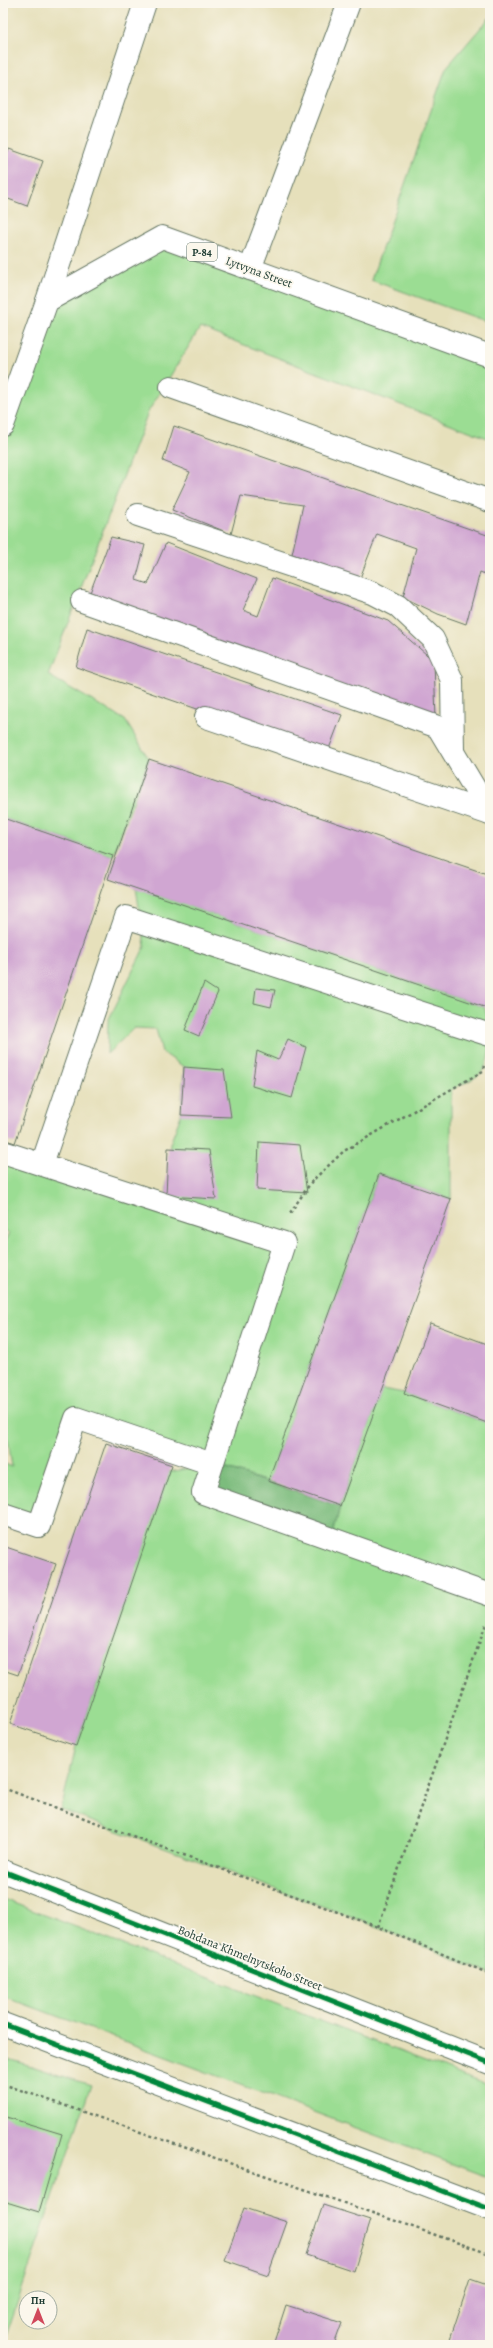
<svg xmlns="http://www.w3.org/2000/svg" width="493" height="2348" font-family="Alegreya,serif">
<style>
.green{fill:#9bdd93;stroke:#5d8d64}
.forest{fill:#7cbc7d;stroke:#4e7c58}
.building{fill:#d0a6d2}
.lines{fill:none;stroke-linecap:round;stroke-linejoin:round}
.minor-casing{stroke:#657663;stroke-width:24}
.major-casing{stroke:#657663;stroke-width:24}
.path{stroke:#657663;stroke-width:2.5;stroke-dasharray:3 3;stroke-linecap:butt}
.minor{stroke:#fff;stroke-width:22}
.major{stroke:#fff;stroke-width:22}
.cycleway-casing{stroke:#fbf7ec;stroke-width:8}
.cycleway{stroke:#00873e;stroke-width:5}
.labels{text-anchor:middle;dominant-baseline:central;stroke-width:3.5;stroke-linejoin:round;paint-order:stroke}
.shield{fill:#fbf7ec;stroke:#61756b;stroke-width:1}
.shield-label{font-size:11px;font-weight:bold;fill:#1f3d34}
.street-label{font-size:12px;fill:#1f3d34;stroke:#fbf7ec}
</style>
<rect width="100%" height="100%" fill="#fbf7ec"/>
<filter id="ink" filterUnits="userSpaceOnUse"><feTurbulence type="fractalNoise" baseFrequency=".025" numOctaves="2"/><feDisplacementMap in="SourceGraphic" scale="8" xChannelSelector="R" yChannelSelector="G"/><feConvolveMatrix kernelMatrix="1 2 1 2 8 2 1 2 1" color-interpolation-filters="sRGB"/></filter>
<filter id="wash" filterUnits="userSpaceOnUse"><feTurbulence type="fractalNoise" baseFrequency=".012" numOctaves="4" result="noise"/><feDisplacementMap in="SourceGraphic" scale="16" xChannelSelector="R" yChannelSelector="G"/><feGaussianBlur stdDeviation="0.9" result="paint"/><feColorMatrix in="noise" values="0 0 0 0 0 0 0 0 0 0 0 0 0 0 0 0 0 1.4 0 .05"/><feComposite in="paint" operator="in"/></filter>
<g filter="url(#wash)">
<rect width="100%" height="100%" fill="#e6e0bb"/>
<!-- green -->
<g class="green">
<polygon points="490,17 490,323 371,280 446,68"/>
<polygon points="162,237 490,356 490,439 200,328 148,412 48,675 125,720 149,759 113,856 3,818 3,424 47,301"/>
<path d="M136,888l348,119c7,18 9,47 -1,64 -4,6 -25,15 -32,19v109l-72,-25 -111,308 -56,-18 120,75 8,-33 42,-117 22,4 86,31v550l-112,-47 -317,-117 15,-64 93,-274 42,-8 -135,-46 -37,108 -36,-12v-51l9,4 -4,-28 -5,-4v-190l6,-12 -6,-3v-78l163,44 4,-52 11,-29 3,-48 -22,-15 -6,-23 -22,-1 -27,26 1,-33 37,-75z"/>
<polygon points="3,1899 490,2086 490,2178 3,1996"/>
<polygon points="3,2057 91,2085 3,2345"/>
</g>
<!-- forest -->
<polygon class="forest" points="212,1464 340,1506 332,1539 203,1493"/>
<g id="blocks">
<!-- building -->
<g class="building">
<polygon points="9,149 43,161 27,206 3,197 3,167"/>
<polygon points="174,426 490,536 490,576 480,572 466,624 438,614 403,597 416,548 377,534 360,578 292,554 303,505 241,496 231,534 172,510 190,472 163,461"/>
<polygon points="111,537 145,545 136,580 148,584 166,543 257,579 243,610 258,616 272,578 388,621 434,661 436,720 88,598"/>
<polygon points="87,628 342,715 327,754 76,667"/>
<polygon points="149,759 490,875 490,1009 108,879"/>
<polygon points="3,818 113,856 15,1143 3,1139"/>
<polygon points="204,983 218,992 199,1036 185,1030"/>
<polygon points="256,988 275,990 271,1007 254,1003"/>
<polygon points="288,1039 306,1047 292,1098 252,1086 257,1051 278,1060"/>
<polygon points="184,1067 224,1070 231,1117 181,1115"/>
<polygon points="259,1142 300,1145 307,1193 257,1190"/>
<polygon points="168,1148 209,1150 216,1199 166,1196"/>
<polygon points="379,1174 451,1199 340,1506 268,1481"/>
<polygon points="430,1323 490,1345 490,1424 404,1393"/>
<polygon points="106,1443 172,1465 76,1746 10,1724"/>
<polygon points="3,1546 56,1564 18,1675 3,1670"/>
<polygon points="3,2116 62,2134 39,2212 3,2201"/>
<polygon points="323,2205 370,2220 354,2271 306,2255"/>
<polygon points="244,2208 287,2222 268,2275 225,2260"/>
<polygon points="470,2279 490,2286 490,2345 448,2345"/>
<polygon points="286,2305 342,2323 334,2345 273,2345"/>
</g>
</g>
</g>
<g filter="url(#ink)">
<use href="#blocks" fill-opacity="0" stroke="#657663" stroke-width="1"/>
<g class="lines">
<defs>
<g id="minor">
<polyline points="250,269 349,3"/>
<polyline points="47,301 145,3"/>
<polyline points="171,387 490,501"/>
<polyline points="138,515 373,593 398,606 433,639 452,680 453,751"/>
<polyline points="82,601 438,727 490,814"/>
<polyline points="206,717 490,814"/>
<polyline points="3,1152 284,1243 203,1493 490,1595"/>
<polyline points="42,1164 126,917 490,1035"/>
<polyline points="3,1514 39,1526 76,1418 212,1464"/>
<polyline points="3,1871 490,2063"/>
<polyline points="3,2024 490,2209"/>
</g>
<polyline id="major" points="3,425 47,301 162,237 490,356"/>
</defs>
<!-- minor casing -->
<use href="#minor" class="minor-casing"/>
<!-- major casing -->
<use href="#major" class="major-casing"/>
<!-- path -->
<g class="path">
<polyline points="290,1213 312,1181 344,1151 483,1071 485,1066"/>
<polyline points="3,1788 378,1927 490,1974"/>
<polyline points="378,1927 486,1624"/>
<polyline points="3,2084 490,2254"/>
</g>
<!-- minor -->
<use href="#minor" class="minor"/>
<!-- major -->
<use href="#major" class="major"/>
<defs>
<g id="cycleway">
<polyline points="3,1871 490,2063"/>
<polyline points="3,2024 490,2209"/>
</g>
</defs>
<!-- cycleway casing -->
<use href="#cycleway" class="cycleway-casing"/>
<!-- cycleway -->
<use href="#cycleway" class="cycleway"/>
</g>
</g>
<g class="labels">
<!-- shield labels -->
<rect class="shield" x="187" y="243" width="30" height="18" rx="3"/>
<g class="shield-label">
<text x="202" y="252">Р-84</text>
</g>
<!-- street labels -->
<g class="street-label">
<text transform="translate(259 272) rotate(20)">Lytvyna Street</text>
<text transform="translate(250 1958) rotate(22)">Bohdana Khmelnytskoho Street</text>
</g>
</g>
<!-- margin -->
<rect width="493" height="2348" fill="none" stroke="#fbf7ec" stroke-width="16"/>
<!-- north arrow -->
<g transform="translate(38 2310)"><circle r="19" fill="#fbf7ec" stroke="#a3ada2"/>
<path d="M0-3L7 15L0 10L-7 15Z" fill="#d1495b"/>
<text y="-6" font-size="11" font-weight="bold" text-anchor="middle" fill="#1f3d34">Пн</text>
</g>
</svg>
